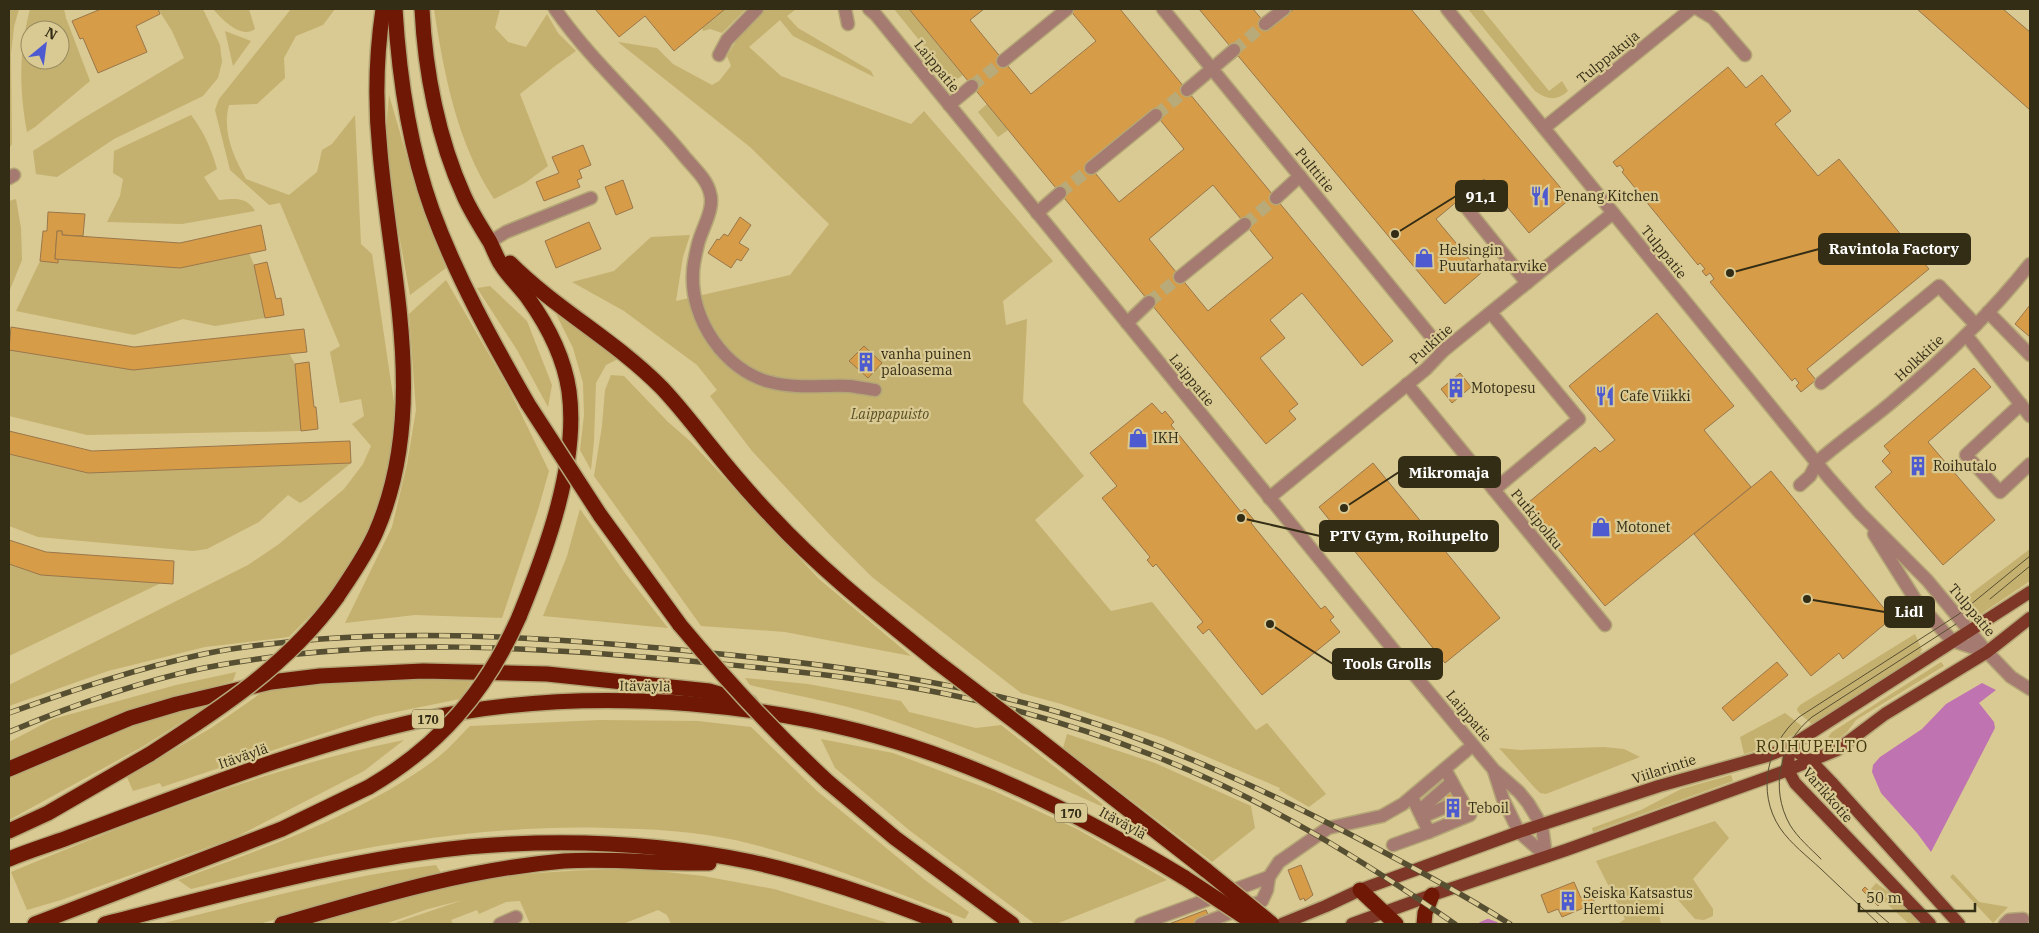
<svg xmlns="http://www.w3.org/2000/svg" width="2039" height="933" font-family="'IBM Plex Serif',serif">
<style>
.green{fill:#c4b16f;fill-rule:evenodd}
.water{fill:#bf74b1}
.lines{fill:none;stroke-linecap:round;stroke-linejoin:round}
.stream{stroke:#bf74b1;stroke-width:4.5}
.building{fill:#d79c47;stroke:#99774b;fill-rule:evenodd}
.minor-tunnel{stroke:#b8aa79;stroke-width:12;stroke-dasharray:12 6;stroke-linecap:butt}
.minor-casing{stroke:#b4a777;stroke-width:15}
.major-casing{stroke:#b4a777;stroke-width:15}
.highway-casing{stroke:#b4a777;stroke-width:18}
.minor{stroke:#a57a70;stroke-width:12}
.major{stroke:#7e3626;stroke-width:12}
.highway{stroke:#6e1805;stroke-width:15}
.tram{stroke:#574f31;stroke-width:1}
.rail-casing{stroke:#574f31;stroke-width:5.5}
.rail{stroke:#d9c992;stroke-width:4;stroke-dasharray:11;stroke-linecap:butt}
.highway-bridge-casing{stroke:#b4a777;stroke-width:18;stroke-linecap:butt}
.highway-bridge{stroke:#6e1805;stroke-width:15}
.labels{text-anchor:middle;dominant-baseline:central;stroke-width:4.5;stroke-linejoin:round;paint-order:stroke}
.shield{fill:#d9c992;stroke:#655c3b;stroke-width:1}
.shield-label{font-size:12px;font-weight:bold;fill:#332d16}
.street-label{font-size:14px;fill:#332d16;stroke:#d9c992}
.poi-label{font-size:14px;fill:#332d16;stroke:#d9c992;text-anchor:start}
.park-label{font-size:14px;font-style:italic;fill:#594e24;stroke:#d9c992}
.quarter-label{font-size:16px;letter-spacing:1px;fill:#41360d;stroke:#d9c992}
.leader{fill:none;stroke:#332d16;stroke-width:2}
.callout-dot{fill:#332d16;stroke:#d9c992;stroke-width:2}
.callout{fill:#332d16;stroke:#332d16;stroke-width:2}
.callout-label{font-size:15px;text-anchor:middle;font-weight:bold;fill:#fff}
</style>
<rect width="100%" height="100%" fill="#d9c992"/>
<!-- green -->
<g class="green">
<polygon points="9,9 19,9 14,27 11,54 12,144 9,149"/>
<path d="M30,9h34l2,9 24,63 -55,46 -8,5c-8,-44 -8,-80 3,-123zM30,30h30v30h-30z"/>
<polygon points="158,9 203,9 220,45 222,62 218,78 203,96 114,139 57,177 36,174 33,151 82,119 184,58 172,31"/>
<path d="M213,9h36l6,20c-14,11 -34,-11 -42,-20z"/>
<path d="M291,9h44l-12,16 -27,11 -12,22 1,20 -28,26 -28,1c-7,26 4,51 17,74l43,16 28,-23 5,-22 10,-6 23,-29 6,129 11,10 24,162 -2,31 -8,38 -15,44 -14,28 -26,38 -16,19h-3l-23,23 -84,10 -97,24 -99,35v-21l239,-120 31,-21 65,-55 19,-25 8,-18 -19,-22 12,-8 -3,-17 -21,4 -10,-51 10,-6 -60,-143 -11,2 -39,-35 -15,-60 4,-11z"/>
<path d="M434,9h66l-5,19 13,14 18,5 21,-33 11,19 18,18 -21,15 -35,28 28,72 -23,17 -31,16c-37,-56 -50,-125 -60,-190z"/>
<polygon points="725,9 746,9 722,33 710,29 703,31 702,28"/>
<polygon points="766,9 796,9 787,16 798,28 871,71 874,77 793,36 780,20 749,47 781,76 911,124 924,111 1053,261 1003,301 1006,325 1027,319 1023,402 1084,476 1035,520 1111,611 1152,602 1256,730 1267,723 1326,794 1309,807 1279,790 1280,788 1163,738 1061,704 1021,693 872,577 828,533 752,451 710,396 717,390 697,365 624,311 572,282 614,271 651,237 690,235 683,257 676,301 790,275 829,224 750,147 618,42 657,48 673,64 712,85 719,81 731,66 727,56 744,28"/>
<polygon points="894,9 909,9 963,75 953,82"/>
<path d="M1468,9h14l67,82 13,-10 6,10c-11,10 -21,9 -33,0z"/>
<polygon points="225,31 251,41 233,66"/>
<polygon points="389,95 422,208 446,268 410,295 395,213 386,131"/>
<polygon points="987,104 1008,130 998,137 978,112"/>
<path d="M191,115c13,17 20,33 26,54l-13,8 15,23c15,-1 27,-4 36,11l-73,13 -75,-2 13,-26 3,-17 -10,-6 1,-22z"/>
<polygon points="16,199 21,228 22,260 9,292 9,201"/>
<polygon points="249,253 254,265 265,318 215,326 183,319 134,335 16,311 40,261 58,263 58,259 180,268"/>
<polygon points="446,280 509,389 549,471 538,510 502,618 415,615 345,623 392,527 407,464 416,410 409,314"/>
<polygon points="490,286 527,321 552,385 548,407 517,350 477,288"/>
<polygon points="555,312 618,359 606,365 596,383 594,441 591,470 580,450 584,415 583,383 573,348"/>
<polygon points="9,350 133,370 289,353 295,364 301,431 87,435 9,416"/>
<polygon points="611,375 624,376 668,422 690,441 819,579 911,656 785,632 701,626 594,476 602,426 605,390"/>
<polygon points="9,454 88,473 351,463 307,499 300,503 288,495 259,522 207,549 193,551 38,537 9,526"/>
<polygon points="580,509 625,573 668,628 543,616 567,556"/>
<polygon points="2030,549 2030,581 1975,618 1961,601"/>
<polygon points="9,564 41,575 161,583 9,656"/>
<polygon points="1915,634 1922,650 1920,652 1922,653 1920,656 1814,726 1798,712 1797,709 1800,705"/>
<polygon points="1941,662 1944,666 1856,720 1847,732 1836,741 1828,737 1832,732"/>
<path d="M236,672l-3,9c-77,22 -152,47 -224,80v-19l44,-23 123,-34z"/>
<polygon points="475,677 460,699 376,716 162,787 160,783 133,791 127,777 211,728 267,689 396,678"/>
<path d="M745,678l63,6 93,17 8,11 67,16 25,-3 109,85c-77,-34 -154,-68 -234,-95 -41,-13 -84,-20 -126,-30z"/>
<polygon points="217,700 142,747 9,820 9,777 145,719"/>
<polygon points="1785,713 1802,726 1796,734 1772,744 1772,746 1744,754 1740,737"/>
<path d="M600,720l98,1 53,6 66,64 108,89 44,32 -4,7c-76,-29 -152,-61 -230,-79 -42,-9 -85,-11 -127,-12 -102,-3 -205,11 -305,33 -37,8 -75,19 -112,28l-13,-9c86,-32 178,-63 254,-118 14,-10 26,-24 38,-36z"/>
<polygon points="1067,734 1155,763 1251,806 1255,828 1212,862 1063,748"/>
<polygon points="821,739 893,753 994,791 1077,829 1167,880 1056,924 1035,924 909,830 835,768"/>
<path d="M404,740l-40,31 -130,67 -173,62 -34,10 -16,-38c127,-53 258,-105 393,-132z"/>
<polygon points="1604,747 1624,749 1640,757 1546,794 1540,793 1534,787 1499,748 1520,750"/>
<polygon points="1731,775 1733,781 1593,832 1592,828 1641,810 1681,789"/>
<polygon points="1715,821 1729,838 1693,879 1713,909 1713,916 1704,920 1695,919 1672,893 1657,906 1661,924 1618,924 1625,919 1596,861"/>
<path d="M436,865l5,8 -182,51h-99c92,-22 183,-48 276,-59z"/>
<path d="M638,869l65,7 71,13 117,35h-220l-4,-9 -9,-5 -35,14h-93l-10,-23 -14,1 -27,12 -2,-4 -26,10 2,4h-61l71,-24 -35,9 -43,15h-74c67,-19 135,-41 204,-49 41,-4 82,-6 123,-6z"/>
<polygon points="1953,874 1979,902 2008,907 1993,923 1950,877"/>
<polygon points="1876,883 1903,902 1924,924 1909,924 1871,889"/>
</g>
<!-- water -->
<polygon class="water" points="1982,683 1996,690 1979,703 1994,722 1995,728 1931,852 1917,833 1881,793 1872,772 1873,765 1880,757 1922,729 1946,704"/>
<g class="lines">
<!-- stream -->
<polyline class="stream" points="1481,924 1488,921 1496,924"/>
</g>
<!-- building -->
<g class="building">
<polygon points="101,9 158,9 160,14 136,26 147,52 98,73 83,38 80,39 72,21"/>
<polygon points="595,9 725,9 674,51 645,16 619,37"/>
<path d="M909,9h75l-14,11 61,74 65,-53 -27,-32h51l273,332 -31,25 -60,-73 -32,27 15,18 -25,20 38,46 -9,7 7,8 -30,25zM1152,110l32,39 -65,53 -32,-39zM1213,185l60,73 -65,53 -59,-72z"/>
<polygon points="1199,9 1253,9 1270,29 1294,9 1411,9 1570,199 1529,233 1484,179 1436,219 1481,273 1445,304"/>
<polygon points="1917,9 2003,9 2030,32 2030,110"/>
<polygon points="1728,67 1746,88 1762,75 1791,111 1775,124 1818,176 1839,159 1929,269 1807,369 1816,380 1801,392 1796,386 1799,383 1795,378 1792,381 1710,282 1714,279 1710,273 1706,276 1702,271 1705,269 1700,263 1698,265 1622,172 1624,170 1620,165 1617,167 1613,162"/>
<polygon points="583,145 591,165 579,170 582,178 577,180 580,187 544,201 536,182 559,173 552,157"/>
<polygon points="623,180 633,208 616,215 605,187"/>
<polygon points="48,212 85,214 83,236 62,235 62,231 57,231 55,259 58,259 58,263 40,261 43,231 47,231"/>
<polygon points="740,217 751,225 739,243 749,249 741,261 737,259 731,268 708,253 717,239 719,240 724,234 728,236"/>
<polygon points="589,222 601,249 556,268 545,241"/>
<polygon points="261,225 266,250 180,268 55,259 57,231 62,231 62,235 180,243"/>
<polygon points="267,262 276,299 281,298 284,315 265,318 254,265"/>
<polygon points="2030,305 2030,337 2015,324"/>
<polygon points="1657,313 1734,406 1704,430 1751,487 1605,606 1523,507 1595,447 1600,452 1615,440 1569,386"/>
<polygon points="11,327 134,347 304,329 307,352 133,370 9,350"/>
<polygon points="864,346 882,363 868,378 849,361"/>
<polygon points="309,362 314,407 316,407 318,429 301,431 295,364"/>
<polygon points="1974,368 1991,387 1928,442 1995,520 1943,565 1875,487 1892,472 1882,461 1890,453 1884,446"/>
<polygon points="1460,373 1471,387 1452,403 1441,389"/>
<polygon points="1152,403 1162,414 1165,411 1174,422 1171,425 1241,512 1245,509 1254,520 1251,523 1321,609 1325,606 1334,617 1330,620 1340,632 1262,695 1209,629 1203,634 1197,627 1203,622 1156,564 1153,567 1147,560 1150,557 1102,498 1117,486 1090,453"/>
<polygon points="9,431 92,451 350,441 351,463 88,473 9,454"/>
<polygon points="1373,463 1500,618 1445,663 1319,507"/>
<polygon points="1771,471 1892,618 1843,659 1839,653 1811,676 1694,534"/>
<polygon points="9,540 46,552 174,561 173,584 41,575 9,564"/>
<polygon points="1777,662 1788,675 1733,721 1722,708"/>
<polygon points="1455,789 1467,821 1451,827 1439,795"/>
<polygon points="1301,865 1313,895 1305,901 1304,898 1300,900 1288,870"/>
<polygon points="1574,882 1581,898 1591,894 1595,903 1562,917 1558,909 1548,913 1541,895"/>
<polygon points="1865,887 1881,902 1878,906 1862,890"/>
<polygon points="1206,910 1212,924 1169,924"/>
</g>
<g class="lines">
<!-- minor-tunnel -->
<g class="minor-tunnel">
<polyline points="1234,50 1265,24"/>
<polyline points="972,86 1003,61"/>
<polyline points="1156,115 1187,90"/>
<polyline points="1060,193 1091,168"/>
<polyline points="1245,224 1276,198"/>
<polyline points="1149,302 1180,277"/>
</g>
<defs>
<g id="minor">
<path d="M555,9c37,53 88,97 129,147 9,11 23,23 26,37 5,16 -8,35 -12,51 -2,9 -5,20 -5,29 -3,46 32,98 77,109 26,7 53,3 79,4 9,1 18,3 26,4"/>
<polyline points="845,9 848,24"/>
<polyline points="869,9 876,15 1397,654 1494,770 1519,792 1528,803 1542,826 1546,856"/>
<polyline points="1163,9 1443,351"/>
<polyline points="1447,9 1829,478 1860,513 1927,580 1987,652 2011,677 2030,689"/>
<polyline points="1698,9 1713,18 1745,55"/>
<polyline points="1265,24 1284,9"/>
<polyline points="719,55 727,40 757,9"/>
<polyline points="1003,61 1067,9"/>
<polyline points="1187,90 1234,50"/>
<polyline points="949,105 972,86"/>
<polyline points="1544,128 1691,9"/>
<polyline points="1091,168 1156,115"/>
<polyline points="9,178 14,175"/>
<polyline points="1276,198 1300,176"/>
<polyline points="1465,206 1527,283"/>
<polyline points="1037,213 1060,193"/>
<polyline points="490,242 506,232 591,198"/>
<polyline points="1180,277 1245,224"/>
<polyline points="1988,312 2030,355"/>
<polyline points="1491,313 1579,419 1494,490"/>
<polyline points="1127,323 1149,302"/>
<polyline points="1966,335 2030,416"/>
<polyline points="1821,383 1939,286 1976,325"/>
<polyline points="1407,384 1605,625"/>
<polyline points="2021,404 1966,455 2000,492 2030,464"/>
<path d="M1800,485l10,-9 7,-14c24,-21 50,-39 75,-60 49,-41 98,-87 138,-138"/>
<polyline points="1269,498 1426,369 1443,351 1613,213"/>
<polyline points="1874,534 1915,599 1944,632 1953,641 1987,652"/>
<polyline points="1494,771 1503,799 1519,832 1546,856"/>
<polyline points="1412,797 1429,832 1470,815 1445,769"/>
<polyline points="1419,811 1452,782"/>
<polyline points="1422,817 1462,800"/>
<polyline points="1393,845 1429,832"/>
<polyline points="500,924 516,917"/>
<polyline points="1141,924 1269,877 1279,862 1328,828 1382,816 1403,804 1473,745"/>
<polyline points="1201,924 1262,901 1267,890 1269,877"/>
<polyline points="2005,924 2009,920 2023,919"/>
</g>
<g id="major">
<polyline points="1789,747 1811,761 1833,784 1959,924"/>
<polyline points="1789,747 1788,770 1795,783 1930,924"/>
<polyline points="1282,924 1326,906 1360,890 1519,832 1659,786 1767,756 1789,747 2030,592"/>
<polyline points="1352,924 1432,895 1566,850 1788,770 1837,750 1885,714 1987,652 2030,618"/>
</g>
<g id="highway">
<path d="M395,9c4,67 14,137 37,201 25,68 60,131 96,194"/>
<path d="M422,9c3,62 16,130 42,187 7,16 17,31 26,46 4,8 7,17 12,24 7,11 18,21 26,32 20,28 36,59 41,93 10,72 -23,160 -50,226"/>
<path d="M510,263c47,47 106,78 152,125 16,17 31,36 46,55 20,25 41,50 64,74 50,54 108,99 165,145"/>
<polyline points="600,515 680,625"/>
<path d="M337,597c14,-21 29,-42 39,-65 53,-122 15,-254 4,-380 -5,-48 -4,-96 3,-143"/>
<polyline points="1034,736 1207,871"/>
<polyline points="9,769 130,718 177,704 271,682 320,676 423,671 547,674 709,691 750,703"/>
<polyline points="828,782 895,838 1012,924"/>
<polyline points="9,831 48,813 150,754"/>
<path d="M9,859c19,-8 39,-14 58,-21 116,-43 232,-91 354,-118 167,-37 372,-20 532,41 82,31 158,72 232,117"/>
<polyline points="1360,890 1396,924"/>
<polyline points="35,924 282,829 369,787"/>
<path d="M105,924c130,-33 273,-74 406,-80 80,-4 163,2 241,18 66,14 130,37 193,62"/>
<path d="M282,924c93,-27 185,-55 282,-63 48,-3 97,3 145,2"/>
<polyline points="1424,924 1425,913 1432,895"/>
</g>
</defs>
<!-- minor casing -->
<use href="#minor" class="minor-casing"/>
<!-- major casing -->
<use href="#major" class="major-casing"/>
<!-- highway casing -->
<use href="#highway" class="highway-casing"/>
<!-- minor -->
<use href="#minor" class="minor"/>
<!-- major -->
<use href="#major" class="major"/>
<!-- highway -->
<use href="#highway" class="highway"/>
<!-- tram -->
<g class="tram">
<polyline points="1990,599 2030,566"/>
<path d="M1821,859c-11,-11 -23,-21 -31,-34 -21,-37 -10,-82 22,-108l144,-93"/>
<polyline points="1875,911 1890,924"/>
<path d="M1879,924c-19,-18 -39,-37 -58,-55 -14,-13 -30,-25 -41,-41 -24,-36 -13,-84 19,-111l160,-103 71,-58"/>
</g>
<defs>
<g id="rail">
<path d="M9,713c64,-23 129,-45 195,-59 39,-8 79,-12 117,-15 113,-8 226,-1 338,9 128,12 256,25 381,59 111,30 217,79 319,132 51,27 102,54 151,85"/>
<path d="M9,732c62,-26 128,-50 195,-64 168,-33 339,-21 508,-5 90,9 183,18 271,39 59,14 118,33 174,55 107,42 204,102 298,167"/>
</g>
</defs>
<!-- rail casing -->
<use href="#rail" class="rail-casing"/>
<!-- rail -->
<use href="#rail" class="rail"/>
<defs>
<g id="highway-bridge">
<polyline points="528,404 600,515"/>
<path d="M680,625c46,55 95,108 148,157"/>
<polyline points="937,662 1034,736"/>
<path d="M150,754c70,-45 138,-89 187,-157"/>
<path d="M369,787c70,-41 117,-95 150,-170"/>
<polyline points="1207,871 1272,924"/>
<polyline points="1185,878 1255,924"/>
</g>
</defs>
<!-- highway-bridge casing -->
<use href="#highway-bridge" class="highway-bridge-casing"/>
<!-- highway-bridge -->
<use href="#highway-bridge" class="highway-bridge"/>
</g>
<!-- icons -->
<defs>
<symbol id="restaurant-bare" viewBox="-9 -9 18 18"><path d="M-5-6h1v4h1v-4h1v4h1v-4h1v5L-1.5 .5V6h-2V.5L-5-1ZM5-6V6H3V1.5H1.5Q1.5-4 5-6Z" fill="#4d5ad0" stroke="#d9c992" stroke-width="2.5" paint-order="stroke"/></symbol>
<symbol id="shop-bare" viewBox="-9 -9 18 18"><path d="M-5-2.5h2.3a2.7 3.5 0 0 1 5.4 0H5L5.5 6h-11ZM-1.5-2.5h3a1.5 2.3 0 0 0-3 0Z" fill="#4d5ad0" stroke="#d9c992" stroke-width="2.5" paint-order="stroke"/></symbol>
<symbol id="building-bare" viewBox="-9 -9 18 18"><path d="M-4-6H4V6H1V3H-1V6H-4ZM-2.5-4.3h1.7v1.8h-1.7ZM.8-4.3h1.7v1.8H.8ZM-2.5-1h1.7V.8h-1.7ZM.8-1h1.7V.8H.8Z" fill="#4d5ad0" stroke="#d9c992" stroke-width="2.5" paint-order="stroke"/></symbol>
</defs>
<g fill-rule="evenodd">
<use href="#restaurant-bare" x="1526" y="182" width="28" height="28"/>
<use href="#shop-bare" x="1410" y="244" width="28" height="28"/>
<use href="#building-bare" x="852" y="348" width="28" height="28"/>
<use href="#building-bare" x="1442" y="374" width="28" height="28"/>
<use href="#restaurant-bare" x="1591" y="382" width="28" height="28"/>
<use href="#shop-bare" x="1124" y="424" width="28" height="28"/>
<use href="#building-bare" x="1904" y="452" width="28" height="28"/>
<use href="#shop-bare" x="1587" y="513" width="28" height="28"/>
<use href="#building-bare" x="1439" y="794" width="28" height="28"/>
<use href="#building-bare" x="1554" y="887" width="28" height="28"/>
</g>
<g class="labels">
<!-- shield labels -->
<g class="shield">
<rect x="412" y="709.5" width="32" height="19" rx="4"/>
<rect x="1055" y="803.5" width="32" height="19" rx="4"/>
</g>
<g class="shield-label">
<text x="428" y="719">170</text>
<text x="1071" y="813">170</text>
</g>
<!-- street labels -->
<g class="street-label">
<text transform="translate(1608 57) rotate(-39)">Tulppakuja</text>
<text transform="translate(937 66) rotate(51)">Laippatie</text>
<text transform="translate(1315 170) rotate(51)">Pulttitie</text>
<text transform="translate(1664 252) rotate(51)">Tulppatie</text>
<text transform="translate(1431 344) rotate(-42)">Putkitie</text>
<text transform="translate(1919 358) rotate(-43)">Holkkitie</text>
<text transform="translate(1192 380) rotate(51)">Laippatie</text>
<text transform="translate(1537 519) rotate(51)">Putkipolku</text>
<text transform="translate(1972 610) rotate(50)">Tulppatie</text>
<text transform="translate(645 686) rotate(1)">Itäväylä</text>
<text transform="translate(1469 716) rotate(50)">Laippatie</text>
<text transform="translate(243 756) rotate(-19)">Itäväylä</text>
<text transform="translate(1664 769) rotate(-18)">Viilarintie</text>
<text transform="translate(1828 795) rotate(49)">Varikkotie</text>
<text transform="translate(1123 823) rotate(29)">Itäväylä</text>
</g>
<!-- poi labels -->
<g class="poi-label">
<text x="1555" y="196">Penang Kitchen</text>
<text x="1439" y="250">Helsingin<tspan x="1439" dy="16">Puutarhatarvike</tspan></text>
<text x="881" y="354">vanha puinen<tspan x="881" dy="16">paloasema</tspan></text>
<text x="1471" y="388">Motopesu</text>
<text x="1620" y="396">Cafe Viikki</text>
<text x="1153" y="438">IKH</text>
<text x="1933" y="466">Roihutalo</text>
<text x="1616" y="527">Motonet</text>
<text x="1468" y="808">Teboil</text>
<text x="1583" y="893">Seiska Katsastus<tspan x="1583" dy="16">Herttoniemi</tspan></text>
</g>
<!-- park labels -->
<g class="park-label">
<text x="890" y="414">Laippapuisto</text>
</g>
<!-- quarter labels -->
<g class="quarter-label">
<text x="1812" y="746">ROIHUPELTO</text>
</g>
</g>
<!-- callouts -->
<path class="leader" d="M1395 234L1456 196M1730 273L1819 249M1344 508L1399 472M1241 518L1320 536M1807 599L1885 612M1270 624L1333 664"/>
<g class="callout-dot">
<circle cx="1395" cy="234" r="5"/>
<circle cx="1730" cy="273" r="5"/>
<circle cx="1344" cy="508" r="5"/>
<circle cx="1241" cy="518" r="5"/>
<circle cx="1807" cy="599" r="5"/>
<circle cx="1270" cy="624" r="5"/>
</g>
<g class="callout">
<rect x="1456" y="181" width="51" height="30" rx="5"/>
<rect x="1819" y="234" width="151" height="30" rx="5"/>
<rect x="1399" y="457" width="101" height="30" rx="5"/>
<rect x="1320" y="521" width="178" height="30" rx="5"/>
<rect x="1885" y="597" width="49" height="30" rx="5"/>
<rect x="1333" y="649" width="109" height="30" rx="5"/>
</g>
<g class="callout-label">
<text x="1481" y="202">91,1</text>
<text x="1894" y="254">Ravintola Factory</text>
<text x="1449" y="478">Mikromaja</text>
<text x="1409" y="541">PTV Gym, Roihupelto</text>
<text x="1909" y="617">Lidl</text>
<text x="1387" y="669">Tools Grolls</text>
</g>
<!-- border -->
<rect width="2039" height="933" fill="none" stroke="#332d16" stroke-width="20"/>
<!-- north arrow -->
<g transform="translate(45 45) rotate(29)"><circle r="24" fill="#d9c992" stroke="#978b60"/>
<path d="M0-4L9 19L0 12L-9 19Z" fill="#4d5ad0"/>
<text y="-8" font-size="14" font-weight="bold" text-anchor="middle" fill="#332d16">N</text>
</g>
<!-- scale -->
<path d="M1859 903v8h116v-8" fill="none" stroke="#332d16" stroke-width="2.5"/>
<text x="1866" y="903" font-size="15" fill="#332d16" stroke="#d9c992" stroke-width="4" paint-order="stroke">50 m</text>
</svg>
